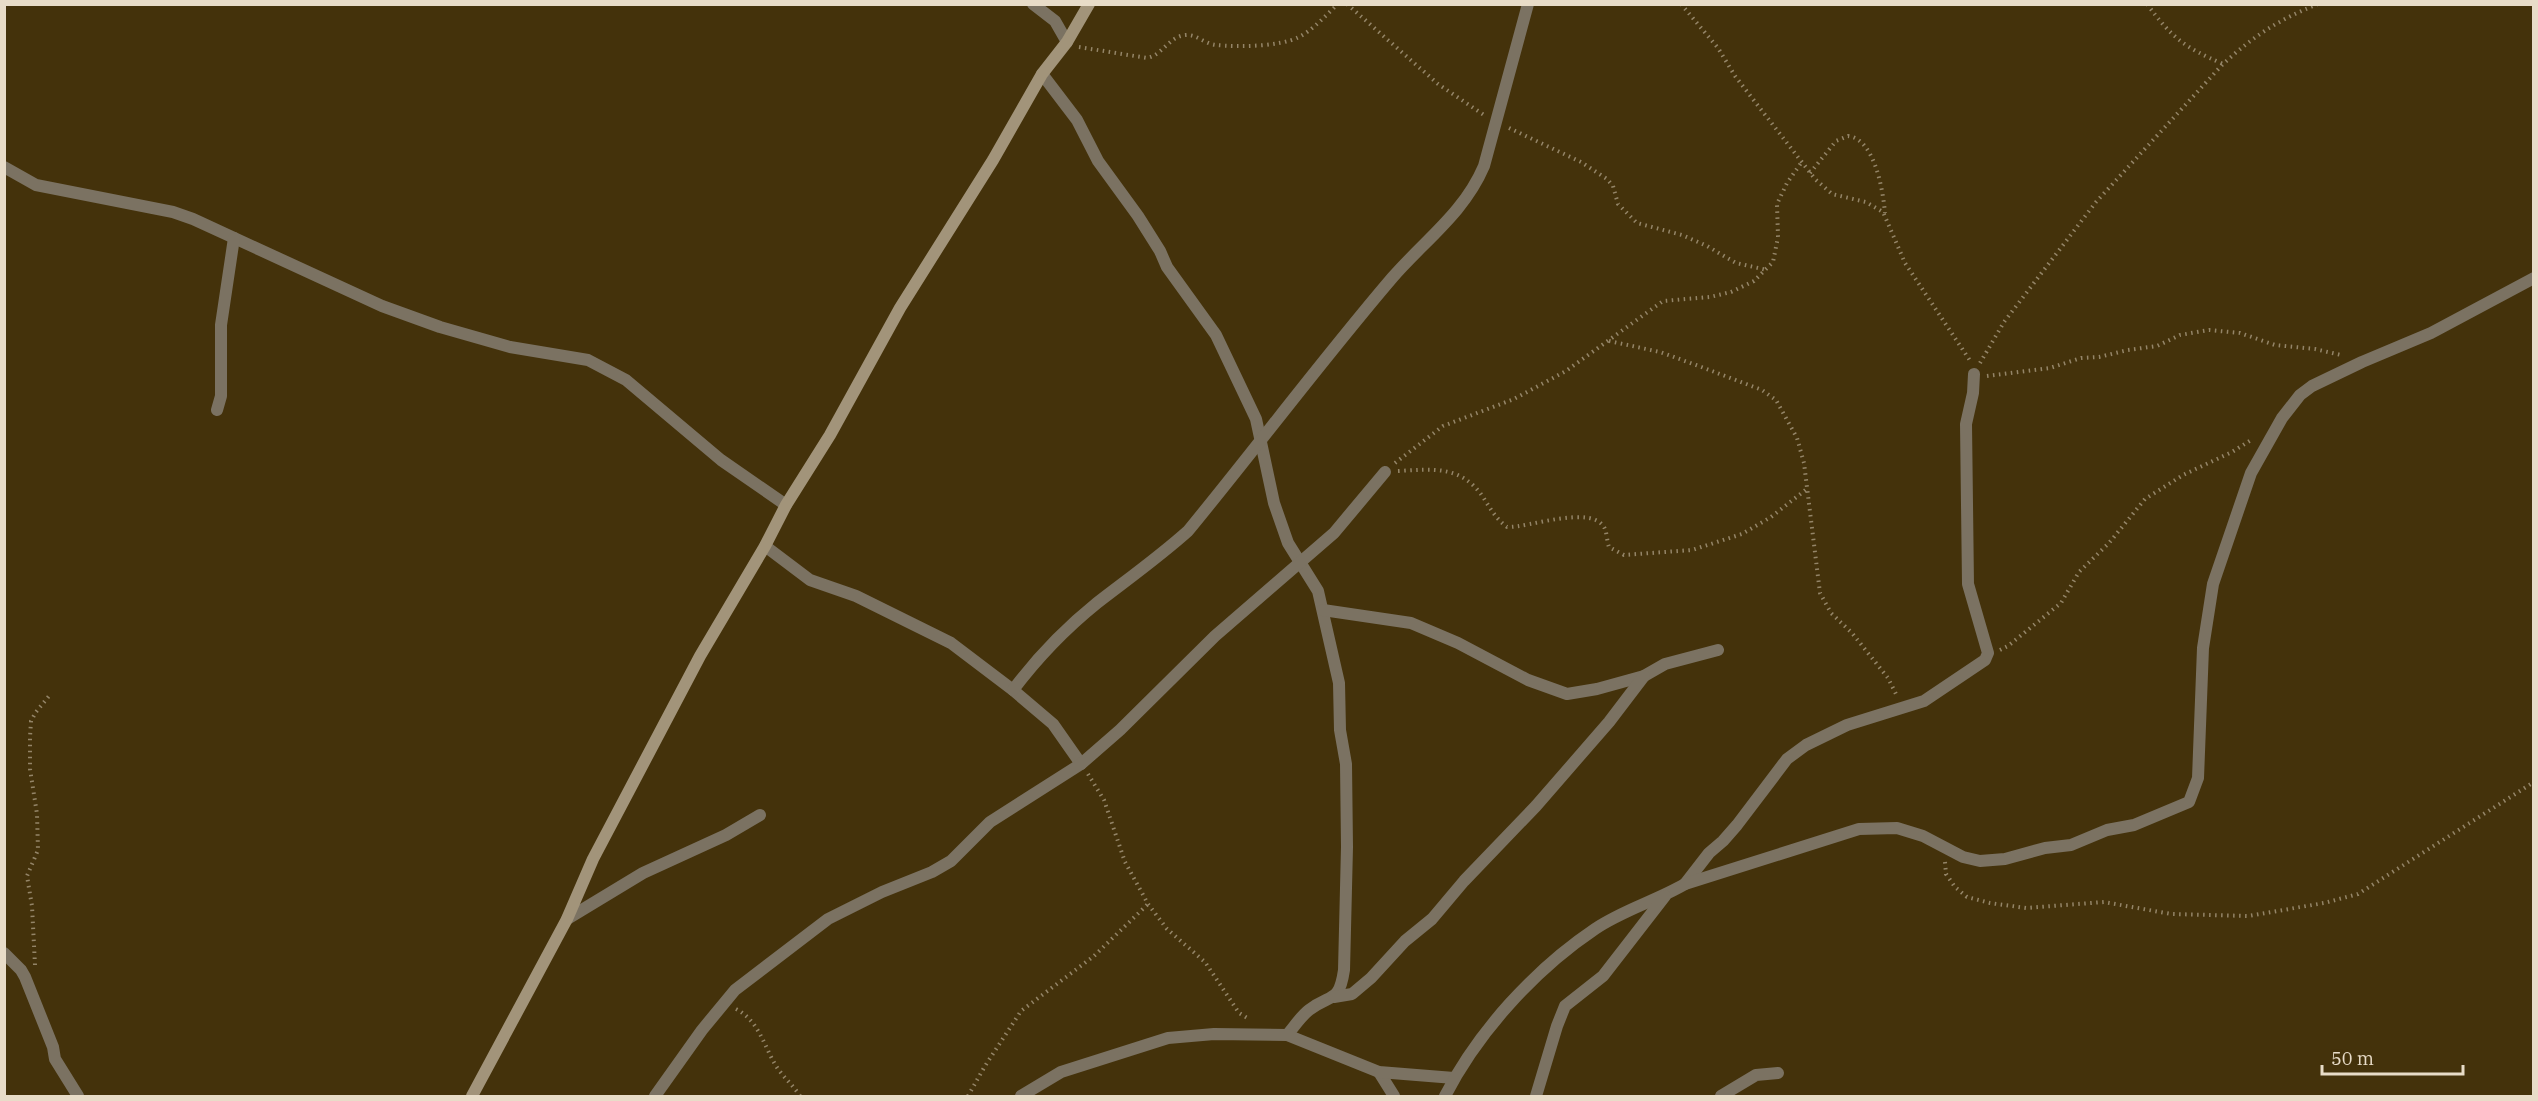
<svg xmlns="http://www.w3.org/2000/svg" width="2538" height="1101" font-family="'IBM Plex Serif',serif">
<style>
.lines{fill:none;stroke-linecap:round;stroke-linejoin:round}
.path{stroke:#948568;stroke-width:4;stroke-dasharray:1.5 4.5;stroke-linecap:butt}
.street{stroke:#7b7262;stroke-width:12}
.secondary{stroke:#a2947a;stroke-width:12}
</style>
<rect width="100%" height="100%" fill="#44320b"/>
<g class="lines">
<!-- path -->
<g class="path">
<polyline points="1347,4 1438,84 1484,115"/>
<polyline points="1681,4 1718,48 1735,76 1815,179 1832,194 1866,202 1883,212 1905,263 1971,362"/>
<path d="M2147,4c25,34 37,43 76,60"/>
<path d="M1079,47l68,11c16,-3 22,-22 39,-23 10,-1 19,9 30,10 22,2 63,2 83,-8 15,-8 26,-21 39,-33"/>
<polyline points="1509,128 1581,162 1607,179 1613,186 1618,204 1637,223 1682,235 1707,246 1736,263 1767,270"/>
<path d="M1810,173l26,-32 12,-5c27,3 35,55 37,77"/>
<polyline points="1609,341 1660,352 1696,365 1762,390 1776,400 1797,438 1804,463 1820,593 1831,613 1852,633 1888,678 1897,696"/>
<path d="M1980,363l24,-41 92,-120 127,-138c32,-29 55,-44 95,-60"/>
<polyline points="1987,376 2050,368 2081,358 2099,357 2128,350 2157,346 2180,335 2209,330 2240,333 2275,345 2315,349 2341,355"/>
<polyline points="1395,463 1443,426 1514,399 1566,371 1663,301 1710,297 1731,292 1754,281 1773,262 1778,237 1777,204 1787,183 1801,163"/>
<path d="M1398,471c35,-2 63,-6 85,26 7,11 13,22 24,30 21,1 87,-24 98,2 2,5 2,13 4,18l15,8 68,-5 50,-16 29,-17 37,-29"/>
<polyline points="2000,650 2008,646 2061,603 2079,572 2109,543 2145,499 2183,475 2232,452 2251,440"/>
<polyline points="1088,774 1104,800 1125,862 1148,904 1167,929 1205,962 1239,1013 1249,1019"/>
<polyline points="1945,862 1946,874 1955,887 1967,897 1990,903 2026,908 2104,902 2171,914 2248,916 2324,903 2358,894 2534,782"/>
<polyline points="35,965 32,906 27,876 38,850 37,814 30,769 30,737 31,721 36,712 49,696"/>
<path d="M736,1009c23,12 28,37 40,57 7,11 17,19 24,30"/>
<polyline points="968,1096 985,1066 1021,1011 1094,956 1148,904"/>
</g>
<!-- street -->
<g class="street">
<polyline points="1033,4 1055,21 1067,42"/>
<path d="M1042,74l35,46 21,41 40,55 22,35 7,16 49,68 40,84 18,84 14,40 30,48 21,92 1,47 6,34 1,83 -3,123c-5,34 -13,23 -35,40 -8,6 -15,17 -22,25"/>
<polyline points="4,167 36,185 173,212 193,219 382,306 440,327 510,347 588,360 626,380 721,460 786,505"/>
<polyline points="217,410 221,396 221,325 234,238"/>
<polyline points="765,546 810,580 856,596 951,643 1013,690 1053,724 1081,764"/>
<polyline points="1323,610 1411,623 1458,643 1528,680 1567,694 1597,689 1644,676 1665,664 1718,650"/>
<path d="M1013,690c24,-32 53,-62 84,-87 31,-24 62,-46 91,-72 69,-84 134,-171 204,-253 33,-38 72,-65 92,-112l44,-162"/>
<polyline points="1685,884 1709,853 1723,841 1737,825 1787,759 1806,745 1847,725 1924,701 1985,660 1988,653 1968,584 1966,424 1973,393 1974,374"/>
<polyline points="567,919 643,873 726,835 760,815"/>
<polyline points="4,953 21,970 25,977 53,1047 55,1059 78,1096"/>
<polyline points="1334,997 1352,994 1371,978 1405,941 1432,919 1464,881 1536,806 1609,722 1644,676"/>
<polyline points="1379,1072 1394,1096"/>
<polyline points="655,1096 702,1030 735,990 828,919 882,892 932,872 951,861 990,822 1081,764 1120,730 1215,636 1334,533 1385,472"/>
<polyline points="1021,1096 1061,1072 1168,1038 1214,1034 1287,1035 1379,1072 1454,1078"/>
<path d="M1445,1096c33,-64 89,-126 150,-167 28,-19 61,-28 90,-45l174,-55 38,-1 26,8 40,21 17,4 25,-2 40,-11 26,-3 36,-15 27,-5 55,-23 9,-24 5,-130 10,-64 38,-111 31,-55 18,-23 12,-9 50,-24 69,-29 103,-55"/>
<polyline points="1536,1096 1557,1026 1565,1006 1603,976 1665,896"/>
<polyline points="1721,1096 1756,1075 1778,1073"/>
</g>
<!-- secondary -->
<polyline class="secondary" points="472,1096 567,919 593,859 700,656 765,546 786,505 830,435 900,308 993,160 1042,74 1067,42 1089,4"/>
</g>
<!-- border -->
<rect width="2538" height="1101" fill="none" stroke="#e8dcc8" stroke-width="12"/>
<!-- scale -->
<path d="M2322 1065v9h141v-9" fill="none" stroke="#e8dcc8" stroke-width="3"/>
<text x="2331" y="1065" font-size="18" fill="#e8dcc8" stroke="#44320b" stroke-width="4.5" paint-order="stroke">50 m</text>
</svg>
